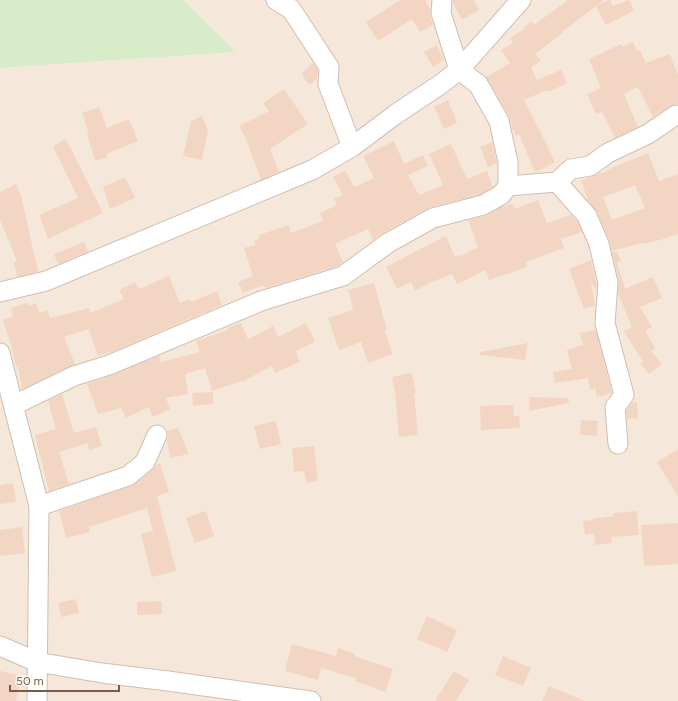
<svg xmlns="http://www.w3.org/2000/svg" width="678" height="701" font-family="Figtree,sans-serif">
<style>
.residential{fill:#f5e8da}
.green{fill:#d8ecc9}
.building{fill:#f3d5c3;fill-rule:evenodd}
.lines{fill:none;stroke-linecap:round;stroke-linejoin:round}
.minor-casing{stroke:#d1beb0;stroke-width:21}
.minor{stroke:#fff;stroke-width:19}
</style>
<rect width="100%" height="100%" fill="#fdf6ec"/>
<!-- residential -->
<polygon class="residential" points="183,0 678,0 678,701 0,701 0,68 236,52"/>
<!-- green -->
<polygon class="green" points="0,0 183,0 236,52 0,68"/>
<!-- building -->
<g class="building">
<polygon points="400,0 425,0 430,9 430,16 433,25 420,32 412,19 378,41 366,22"/>
<polygon points="453,0 474,0 479,10 462,20 453,3"/>
<polygon points="568,0 604,0 562,32 563,33 535,54 541,61 531,67 537,80 561,70 567,83 549,92 547,90 524,100 546,143 555,163 535,172 519,134 516,136 512,127 509,116 486,77 510,63 501,50 513,43 510,38 524,29 523,28 532,21 534,25"/>
<polygon points="608,0 610,0 613,6 629,0 634,11 606,25 596,6"/>
<polygon points="633,42 637,51 640,50 646,63 670,54 678,75 678,104 670,106 653,117 638,87 624,94 638,127 615,138 602,112 596,114 587,94 601,88 589,59 621,44 622,47"/>
<polygon points="436,45 444,60 433,67 424,52"/>
<polygon points="313,63 318,70 317,78 310,85 303,77 303,72"/>
<polygon points="284,89 308,124 270,149 279,172 261,180 246,139 239,126 269,111 263,103"/>
<polygon points="448,100 457,123 444,129 434,107"/>
<polygon points="99,107 107,128 129,119 138,141 106,154 107,158 95,161 87,134 89,133 82,113"/>
<polygon points="202,116 208,131 202,160 183,156 191,121"/>
<polygon points="66,139 103,213 48,239 39,215 78,198 53,146"/>
<polygon points="394,141 404,164 423,155 428,166 408,175 419,195 443,185 429,154 451,144 467,179 487,171 493,187 479,195 428,208 383,233 373,240 368,229 335,244 343,262 338,266 265,288 264,285 243,293 238,282 253,276 244,248 255,245 254,241 260,238 259,235 289,225 291,233 323,221 320,213 337,205 334,199 343,195 333,177 345,170 354,187 374,178 363,156"/>
<polygon points="492,142 497,163 488,167 480,147"/>
<path d="M648,153l11,28 19,-7v60l-21,7v-1l-14,4 -1,-1 -30,8 -3,-11 -12,-28 -9,-12 -7,-20 31,-11 -1,-1zM635,185l10,23 -33,12 -9,-23z"/>
<polygon points="125,177 135,198 110,209 103,187"/>
<polygon points="16,184 21,195 38,272 17,277 14,262 17,261 0,220 0,192"/>
<polygon points="538,200 547,223 571,215 578,222 582,232 561,239 564,248 526,262 527,267 489,280 486,270 457,284 452,274 432,282 415,291 411,282 397,289 386,267 446,236 455,257 459,255 459,257 478,247 468,220 486,216 501,207 513,204 515,209"/>
<polygon points="84,242 88,252 58,264 54,254"/>
<polygon points="617,251 621,261 617,263 625,289 653,277 662,298 640,307 652,327 645,331 655,348 651,351 662,364 649,374 641,364 643,362 624,331 632,327 618,294 619,281 612,253"/>
<polygon points="591,260 597,284 596,290 591,282 595,305 584,309 569,269"/>
<polygon points="169,276 180,303 190,299 191,302 217,291 222,305 109,353 108,352 98,356 89,329 64,337 75,364 22,389 18,367 16,367 12,348 3,320 13,316 11,308 27,303 28,306 36,303 39,313 47,310 50,318 89,308 90,313 124,299 119,290 135,282 139,289"/>
<polygon points="374,283 387,330 385,331 392,354 368,363 361,342 339,350 328,318 353,310 351,302 352,302 348,290"/>
<polygon points="241,323 248,339 273,326 278,337 306,323 315,342 296,351 300,362 275,373 272,366 242,382 241,381 212,391 205,368 185,374 188,394 166,398 170,409 153,417 149,407 126,418 121,408 98,414 87,384 113,375 159,356 161,362 200,352 196,341 228,330 227,328"/>
<polygon points="596,330 612,393 597,397 595,388 590,390 588,378 555,383 553,372 572,369 567,350 583,345 580,333"/>
<polygon points="528,343 525,360 480,355 480,352"/>
<polygon points="412,373 416,393 414,393 418,435 399,437 395,392 392,377"/>
<polygon points="213,392 213,404 193,406 192,393"/>
<polygon points="62,394 74,433 96,427 102,446 89,450 88,443 59,452 69,484 49,491 35,435 56,429 48,401"/>
<polygon points="530,397 568,398 569,403 529,411"/>
<polygon points="633,402 637,402 638,418 627,419 626,410"/>
<polygon points="513,405 514,416 519,416 520,428 481,430 480,406"/>
<polygon points="581,420 598,421 597,436 580,435"/>
<polygon points="276,421 281,444 260,449 254,426"/>
<polygon points="178,428 189,454 170,458 167,441 168,434 167,431"/>
<polygon points="314,446 318,481 306,483 304,471 294,472 292,448"/>
<polygon points="678,449 678,496 657,462"/>
<polygon points="160,463 169,492 157,496 176,571 152,577 141,534 153,531 147,508 89,527 90,532 66,538 59,511 132,486 152,470 156,465"/>
<polygon points="13,483 16,502 0,504 0,485"/>
<polygon points="206,511 214,536 195,543 186,518"/>
<polygon points="637,511 639,535 611,537 612,543 595,545 594,533 585,535 583,521 592,520 592,519 614,516 614,513"/>
<polygon points="678,523 678,564 644,566 641,525"/>
<polygon points="22,527 25,553 0,556 0,530"/>
<polygon points="76,599 79,613 61,617 58,603"/>
<polygon points="162,601 162,614 137,615 137,602"/>
<polygon points="427,616 457,630 447,652 417,639"/>
<polygon points="292,644 336,656 338,648 355,654 354,656 393,669 385,692 355,681 356,678 321,668 318,680 285,671"/>
<polygon points="503,656 531,668 523,686 495,675"/>
<polygon points="0,671 18,675 16,683 20,684 16,701 0,701"/>
<polygon points="454,671 469,680 456,701 435,701"/>
<polygon points="549,686 585,701 542,701"/>
</g>
<g class="lines">
<defs>
<g id="minor">
<polyline points="276,0 291,9 329,67 328,84 352,147"/>
<polyline points="557,182 587,216 599,244 608,283 605,323 624,395 615,407 618,444"/>
<polyline points="508,186 557,182 571,169 590,166 608,153 648,134 676,115"/>
<polyline points="0,292 46,281 312,170 352,147 396,114 441,84 459,70 521,0"/>
<polyline points="0,353 39,506 37,701"/>
<polyline points="14,405 74,376 109,365 261,301 343,276 388,243 433,218 483,205 501,195 508,186 508,162 499,121 478,84 459,70 441,13 442,0"/>
<polyline points="39,506 128,476 145,462 157,435"/>
<polyline points="0,646 37,662 102,673 168,681 311,701"/>
</g>
</defs>
<!-- minor casing -->
<use href="#minor" class="minor-casing"/>
<!-- minor -->
<use href="#minor" class="minor"/>
</g>
<!-- scale -->
<path d="M10 685v6h109v-6" fill="none" stroke="#7a5c4d" stroke-width="2"/>
<text x="16" y="685" font-size="12" fill="#7a5c4d" stroke="#fffaf3" stroke-width="3" paint-order="stroke">50 m</text>
</svg>
